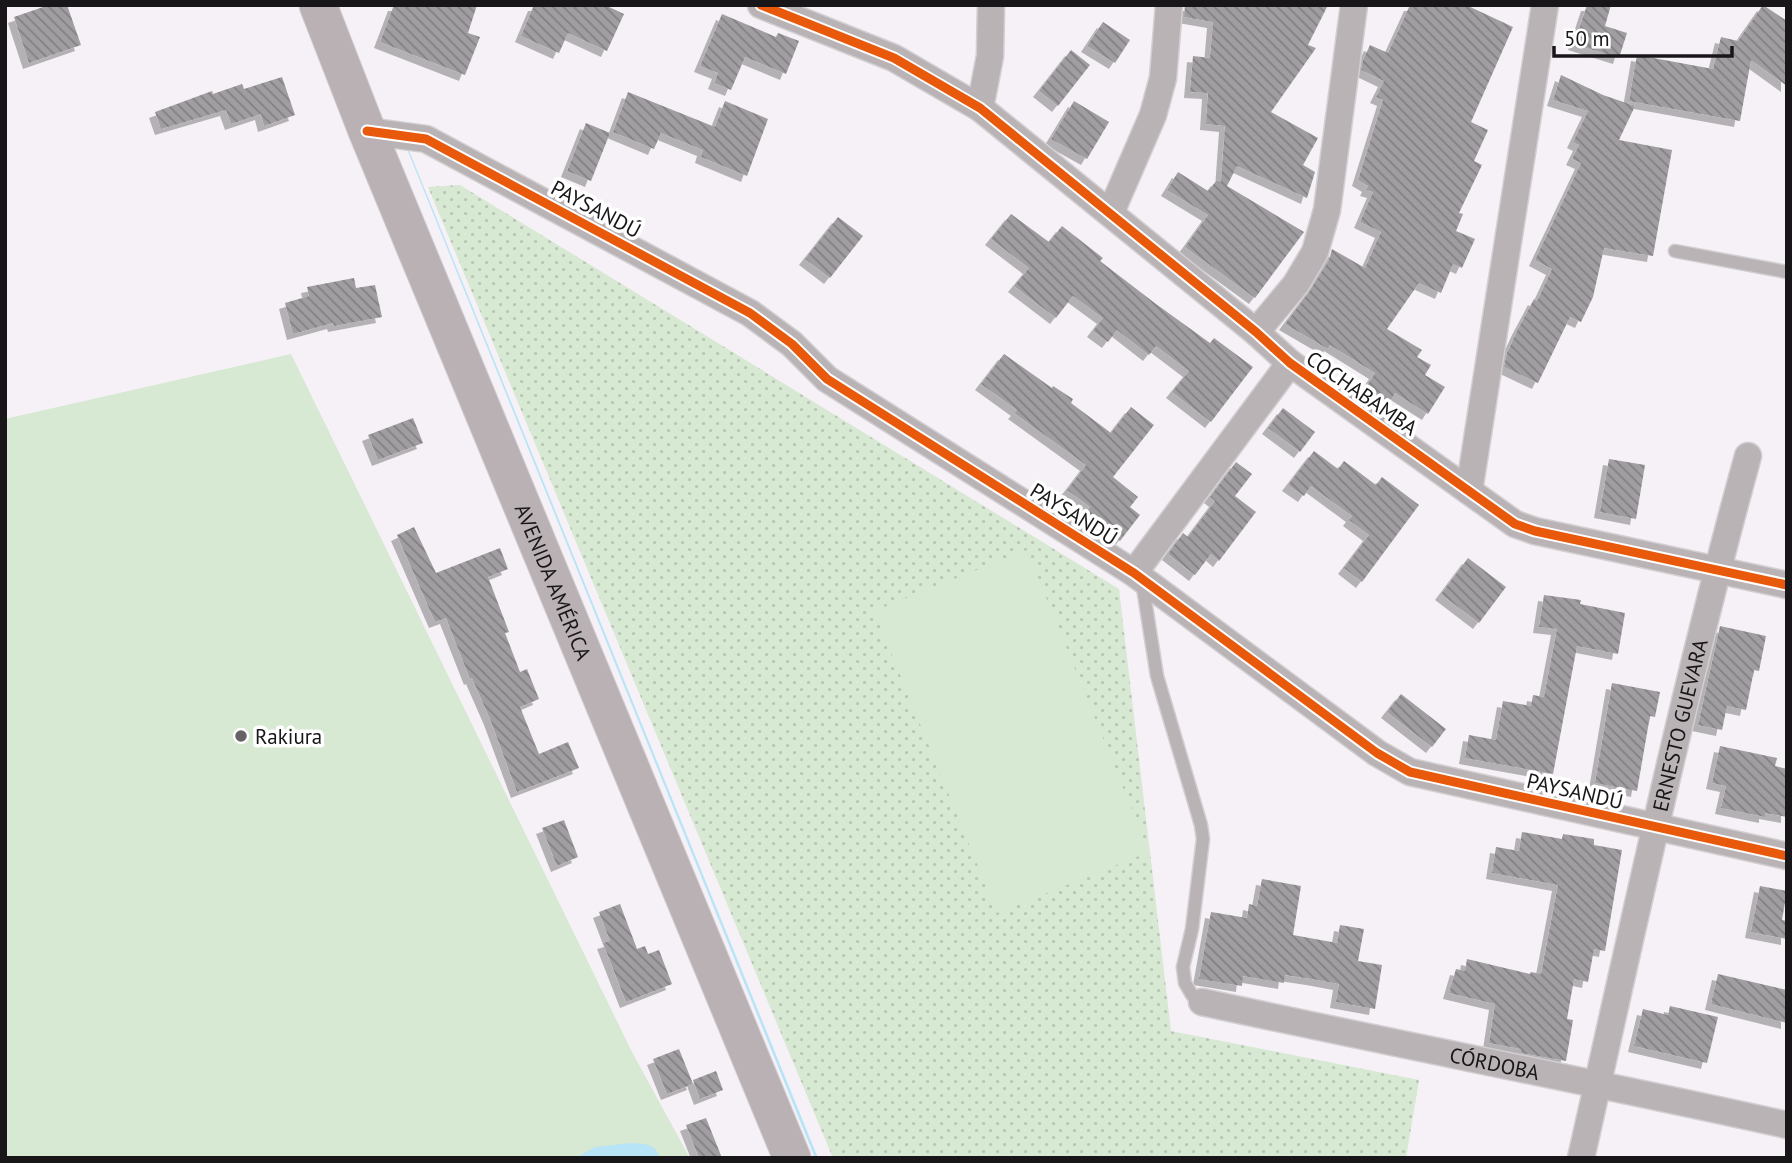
<svg xmlns="http://www.w3.org/2000/svg" width="1792" height="1163" font-family="'PT Sans',sans-serif">
<style>
.grass{fill:url(#grass-dots)}
.park{fill:#d7e8d3}
.water{fill:#b8e4f7}
.building{fill:url(#building-back-hatch);filter:url(#shadow)}
.lines{fill:none;stroke-linecap:round;stroke-linejoin:round}
.lane-casing{stroke:#d2cfd2;stroke-width:15}
.street-casing{stroke:#d2cfd2;stroke-width:29}
.secondary-casing{stroke:#d2cfd2;stroke-width:39}
.lane{stroke:#bab3b5;stroke-width:12}
.street{stroke:#bab3b5;stroke-width:26}
.secondary{stroke:#bab1b5;stroke-width:37}
.cycleway-casing{stroke:#fff;stroke-width:13}
.cycleway{stroke:#e8590c;stroke-width:9}
.poi-dot{fill:#666366;stroke:#fff;stroke-width:2.5}
.labels{text-anchor:middle;dominant-baseline:central;stroke-width:7;stroke-linejoin:round;paint-order:stroke}
.street-label{font-size:21px;fill:#181618;stroke:#fff}
.poi-label{font-size:21px;fill:#181618;stroke:#fff;text-anchor:start}
</style>
<defs>
<pattern id="grass-dots" width="8" height="8" patternUnits="userSpaceOnUse" patternTransform="scale(1.75)"><rect width="8" height="8" fill="#d7e8d3"/><path d="M2 2h.1M6 6h.1" fill="none" stroke="#b8c6b4" stroke-width="1.8" stroke-linecap="round"/></pattern>
<pattern id="building-back-hatch" width="6" height="6" patternUnits="userSpaceOnUse" patternTransform="scale(1.75)"><rect width="6" height="6" fill="#a19ea2"/><path d="M-1 5l2 2M0 0l6 6M5-1l2 2" fill="none" stroke="#828083"/></pattern>
<filter id="shadow"><feDropShadow dx="-6" dy="6" stdDeviation="0" flood-color="#0004"/></filter>
</defs>
<rect width="100%" height="100%" fill="#f6f1f6"/>
<!-- grass -->
<polygon class="grass" points="460,185 1119,589 1171,1031 1419,1080 1406,1158 833,1158 428,187"/>
<!-- park -->
<g class="park">
<polygon points="291,354 633,1054 690,1158 5,1158 5,419"/>
<polygon points="1027,550 1149,852 997,913 874,611"/>
</g>
<!-- water -->
<g class="water">
<polygon points="408,148 818,1158 815,1158 407,149"/>
<path d="M631,1143c14,1 24,0 29,15h-84l19,-11z"/>
</g>
<!-- building -->
<g class="building">
<polygon points="49,5 67,5 81,45 29,63 14,17"/>
<polygon points="394,5 477,5 468,33 480,37 465,75 380,42"/>
<polygon points="534,5 605,5 624,14 607,51 568,33 559,53 521,36"/>
<polygon points="1185,5 1328,5 1308,45 1316,48 1271,112 1318,138 1303,165 1315,172 1307,198 1237,166 1227,186 1304,232 1255,298 1185,247 1208,215 1167,190 1178,172 1208,191 1217,180 1221,182 1225,126 1206,124 1208,93 1190,92 1193,56 1210,58 1213,22 1184,17"/>
<polygon points="1410,5 1466,5 1513,27 1471,122 1488,130 1474,161 1482,165 1459,213 1463,214 1456,231 1475,239 1462,268 1453,264 1441,293 1419,283 1387,329 1422,350 1417,357 1431,365 1425,375 1445,387 1428,414 1395,393 1388,405 1364,390 1375,373 1330,345 1328,349 1285,324 1309,292 1329,260 1332,249 1365,268 1381,232 1360,222 1373,192 1366,190 1368,186 1358,180 1383,100 1376,97 1384,81 1361,70 1363,60 1370,45 1388,53"/>
<polygon points="1587,5 1611,5 1605,26 1627,33 1619,58 1574,44"/>
<polygon points="1763,5 1787,21 1787,86 1751,60 1740,121 1629,101 1637,55 1713,69 1721,37 1738,41"/>
<polygon points="722,14 776,37 778,33 799,41 786,74 745,57 731,90 714,83 718,73 700,66"/>
<polygon points="1103,22 1130,40 1115,63 1087,46"/>
<polygon points="1071,50 1090,65 1058,106 1039,91"/>
<polygon points="1561,75 1603,95 1635,106 1619,140 1672,150 1653,256 1604,248 1593,297 1581,322 1570,317 1538,383 1504,367 1507,353 1518,329 1534,299 1537,301 1552,269 1535,260 1581,163 1572,159 1579,145 1573,142 1588,111 1553,100"/>
<polygon points="282,77 295,115 264,126 261,114 231,124 226,110 161,129 155,112 212,91 213,94 242,84 244,89"/>
<polygon points="628,92 715,127 725,101 768,119 747,176 701,157 703,150 661,133 654,149 613,132"/>
<polygon points="1074,101 1109,122 1087,159 1051,139"/>
<polygon points="586,123 610,133 591,181 567,171"/>
<polygon points="1011,214 1049,242 1062,226 1103,258 1100,261 1156,304 1210,343 1214,338 1253,367 1211,422 1172,392 1189,371 1156,346 1149,355 1117,330 1108,342 1093,331 1103,318 1073,296 1056,318 1014,286 1029,268 991,239"/>
<polygon points="838,217 863,236 830,278 805,259"/>
<polygon points="354,278 356,288 375,285 382,317 334,326 333,323 293,334 285,303 309,296 307,287"/>
<polygon points="1004,354 1052,388 1053,386 1073,399 1071,403 1111,433 1131,407 1154,425 1113,477 1138,497 1130,507 1140,515 1120,541 1085,513 1090,507 1067,490 1086,465 1014,413 1017,410 981,384"/>
<polygon points="1283,408 1315,432 1300,452 1268,428"/>
<polygon points="413,418 423,443 378,460 368,435"/>
<polygon points="1314,451 1338,469 1344,461 1376,485 1382,477 1419,505 1362,582 1344,568 1369,535 1349,520 1352,516 1311,486 1304,496 1288,485"/>
<polygon points="1609,459 1645,465 1636,519 1600,512"/>
<polygon points="1236,462 1252,474 1235,496 1256,512 1219,561 1211,554 1195,575 1168,554 1183,533 1188,537 1215,501 1210,497"/>
<polygon points="414,527 436,573 500,548 508,569 488,577 509,632 505,633 520,672 527,669 539,699 520,707 539,754 568,742 579,768 517,792 490,719 472,678 470,679 446,618 435,622 397,535"/>
<polygon points="1468,558 1506,587 1479,623 1441,594"/>
<polygon points="1544,595 1581,600 1580,604 1625,613 1618,654 1577,646 1553,774 1465,758 1469,735 1496,740 1503,701 1531,706 1533,695 1544,697 1557,629 1539,627"/>
<polygon points="1720,626 1766,636 1759,671 1754,670 1746,710 1727,706 1722,730 1698,725"/>
<polygon points="1612,683 1660,692 1655,717 1650,716 1637,791 1595,783"/>
<polygon points="1401,694 1446,729 1432,747 1387,712"/>
<polygon points="1720,746 1777,758 1775,766 1787,769 1787,817 1765,813 1765,817 1721,808 1726,786 1712,783"/>
<polygon points="564,820 578,857 557,866 542,828"/>
<polygon points="1522,832 1562,839 1563,834 1594,839 1594,845 1622,850 1605,951 1594,949 1588,982 1574,979 1567,1019 1573,1020 1566,1061 1521,1053 1521,1049 1489,1043 1495,1004 1449,993 1456,969 1465,971 1467,959 1530,974 1531,972 1541,974 1558,885 1492,873 1496,847 1519,851"/>
<polygon points="1262,879 1301,886 1293,935 1337,943 1340,925 1364,929 1358,961 1382,965 1375,1009 1336,1002 1339,984 1312,979 1285,975 1284,983 1243,976 1242,986 1199,979 1211,912 1247,918 1249,904 1257,906"/>
<polygon points="1760,886 1787,891 1782,920 1787,921 1787,939 1751,932"/>
<polygon points="620,904 637,949 645,946 648,954 659,950 672,984 626,1002 603,943 610,941 599,912"/>
<polygon points="1718,974 1787,990 1787,1023 1711,1004"/>
<polygon points="1670,1006 1718,1017 1707,1063 1634,1046 1643,1009 1668,1015"/>
<polygon points="679,1049 693,1084 667,1094 653,1059"/>
<polygon points="716,1071 723,1090 700,1099 693,1080"/>
<polygon points="706,1118 722,1158 699,1158 686,1125"/>
</g>
<g class="lines">
<defs>
<g id="lane">
<polyline points="1675,251 1787,272"/>
<polyline points="1142,581 1157,676 1201,825 1203,839 1192,929 1183,967 1185,983 1192,995 1202,1002"/>
</g>
<g id="street">
<polyline points="761,5 894,58 980,108 1256,332 1290,363 1515,524 1535,531 1787,585"/>
<polyline points="980,108 990,56 991,5"/>
<polyline points="367,131 426,139 750,313 792,344 827,379 1134,573 1377,753 1410,772 1787,856"/>
<polyline points="1111,212 1153,115 1163,78 1169,5"/>
<polyline points="1256,332 1296,284 1315,252 1327,210 1354,5"/>
<polyline points="1469,491 1545,5"/>
<polyline points="1134,573 1290,363"/>
<path id="s1" d="M1202,1002c194,42 390,80 585,123"/>
<path id="s2" d="M1581,1158c53,-235 103,-470 167,-702"/>
</g>
<g id="secondary">
<path id="s3" d="M318,5l49,126 425,1027"/>
</g>
</defs>
<!-- lane casing -->
<use href="#lane" class="lane-casing"/>
<!-- street casing -->
<use href="#street" class="street-casing"/>
<!-- secondary casing -->
<use href="#secondary" class="secondary-casing"/>
<!-- lane -->
<use href="#lane" class="lane"/>
<!-- street -->
<use href="#street" class="street"/>
<!-- secondary -->
<use href="#secondary" class="secondary"/>
<defs>
<g id="cycleway">
<polyline points="761,5 894,58 980,108 1256,332 1290,363 1515,524 1535,531 1787,585"/>
<polyline points="367,131 426,139 750,313 792,344 827,379 1134,573 1377,753 1410,772 1787,856"/>
</g>
</defs>
<!-- cycleway casing -->
<use href="#cycleway" class="cycleway-casing"/>
<!-- cycleway -->
<use href="#cycleway" class="cycleway"/>
</g>
<!-- markers -->
<circle class="poi-dot" cx="241" cy="736" r="7"/>
<g class="labels">
<!-- street labels -->
<g class="street-label">
<text transform="translate(596 209) rotate(28)">PAYSANDÚ</text>
<text transform="translate(1362 393) rotate(35)">COCHABAMBA</text>
<text transform="translate(1074 514) rotate(32)">PAYSANDÚ</text>
<text stroke="none"><textPath href="#s3" startOffset="623">AVENIDA AMÉRICA</textPath></text>
<text stroke="none"><textPath href="#s2" startOffset="444">ERNESTO GUEVARA</textPath></text>
<text transform="translate(1575 791) rotate(13)">PAYSANDÚ</text>
<text stroke="none"><textPath href="#s1" startOffset="299">CÓRDOBA</textPath></text>
</g>
<!-- poi labels -->
<g class="poi-label">
<text x="255" y="736">Rakiura</text>
</g>
</g>
<!-- border -->
<rect width="1792" height="1163" fill="none" stroke="#181618" stroke-width="14"/>
<!-- scale -->
<path d="M1554 46v10h178v-10" fill="none" stroke="#181618" stroke-width="3.5"/>
<text x="1564" y="46" font-size="21" fill="#181618" stroke="#ffffff" stroke-width="5" paint-order="stroke">50 m</text>
</svg>
